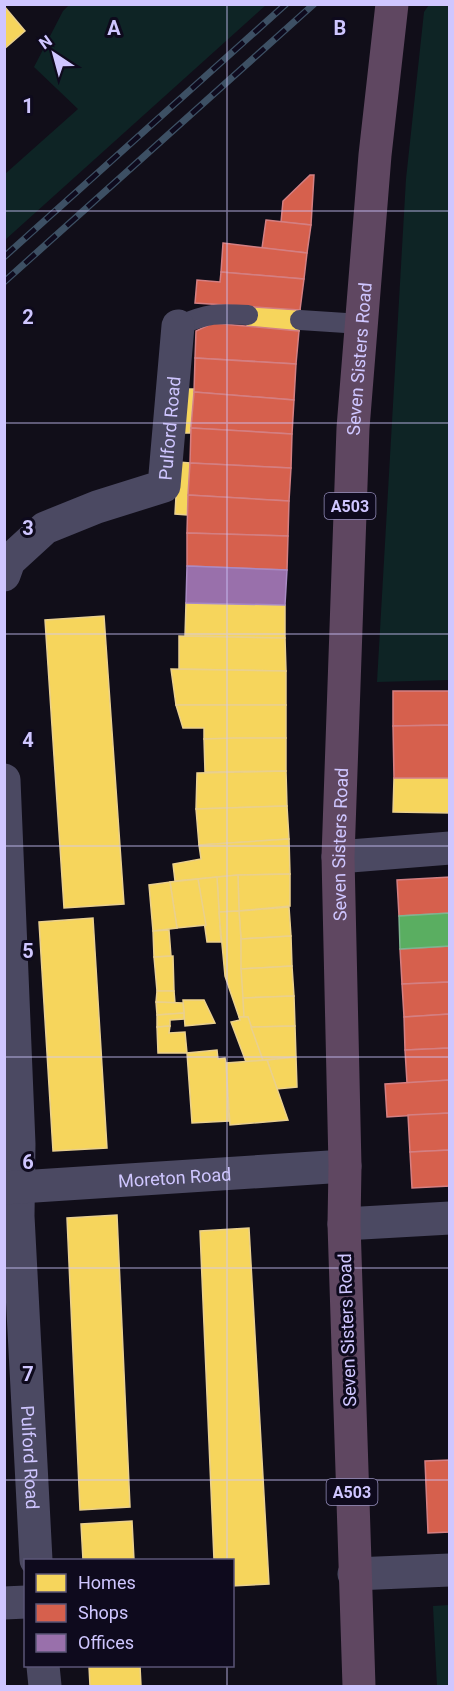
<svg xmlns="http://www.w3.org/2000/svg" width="454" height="1691" font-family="Roboto,sans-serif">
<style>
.green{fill:#0e2425}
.homes{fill:#f6d55c;stroke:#ead08d;stroke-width:1.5}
.shops{fill:#d6604d;stroke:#d47f82;stroke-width:1.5}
.offices{fill:#9970ab;stroke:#a98ac4;stroke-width:1.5}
.public{fill:#5aae61;stroke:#7db590;stroke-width:1.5}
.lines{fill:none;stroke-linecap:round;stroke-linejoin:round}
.lane{stroke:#4b4962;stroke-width:20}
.street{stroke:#4b4962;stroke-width:33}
.highway{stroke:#5f4761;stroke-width:33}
.rail-casing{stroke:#3d5064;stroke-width:7}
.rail{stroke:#0e0a1d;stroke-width:4.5;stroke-dasharray:14;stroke-linecap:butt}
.grid{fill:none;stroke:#cfc6ff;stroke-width:1.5;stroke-opacity:0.55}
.labels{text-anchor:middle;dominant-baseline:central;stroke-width:6;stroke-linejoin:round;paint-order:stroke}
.shield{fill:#0e0a1d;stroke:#958ebb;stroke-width:1.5}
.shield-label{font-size:16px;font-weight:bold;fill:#cfc6ff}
.street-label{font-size:18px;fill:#cfc6ff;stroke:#0e0a1d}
.grid-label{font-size:20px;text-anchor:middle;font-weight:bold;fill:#cfc6ff;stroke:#0e0a1d;stroke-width:6;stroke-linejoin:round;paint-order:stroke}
</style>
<rect width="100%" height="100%" fill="#110e19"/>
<!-- green -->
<g class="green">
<polygon points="69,5 266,5 5,240 5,174 78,109 34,67 63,11"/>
<polygon points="429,5 450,5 449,680 377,682 406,179 424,12"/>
<polygon points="449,1605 449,1686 437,1686 433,1606"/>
</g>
<!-- homes -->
<g class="homes">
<polygon points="4,6 25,31 4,49"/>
<polygon points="249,306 300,310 299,331 247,327"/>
<polygon points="185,389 194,389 190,433 184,433"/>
<polygon points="178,462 190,463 187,515 175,514"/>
<polygon points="186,603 285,605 285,638 185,636"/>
<polygon points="104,616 124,904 64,908 45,620"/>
<polygon points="179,636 285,638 286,671 179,669"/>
<polygon points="171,669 286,671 286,705 176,705"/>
<polygon points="176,705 286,705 286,738 204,739 204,728 183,728"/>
<polygon points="233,738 286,738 286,771 205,772 204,739"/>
<polygon points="286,771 287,806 196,809 197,773"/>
<polygon points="394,778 450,778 450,813 393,812"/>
<polygon points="287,806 289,839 199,845 196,809"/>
<polygon points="289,839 290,874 238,875 175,881 173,864 201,859 199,845"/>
<polygon points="290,874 290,906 239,911 238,875"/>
<polygon points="238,875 239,911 219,912 217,877"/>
<polygon points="217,877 221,942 207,942 198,879"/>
<polygon points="198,879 206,925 177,928 170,882"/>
<polygon points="170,882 177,928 153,931 149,885"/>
<polygon points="289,907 291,936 241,939 239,911"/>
<polygon points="239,911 241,939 244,1017 239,1017 225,976 219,912"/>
<polygon points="93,918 107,1148 53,1151 39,922"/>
<polygon points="169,930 171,956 154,957 153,931"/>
<polygon points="291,936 292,966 241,969 241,939"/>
<polygon points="173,956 174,991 157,991 154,957"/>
<polygon points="292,966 294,996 243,998 241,969"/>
<polygon points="157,991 174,991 175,1003 156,1002"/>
<polygon points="294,996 295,1026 251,1027 248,1017 244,1017 243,998"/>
<polygon points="183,1000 204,1000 215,1023 185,1026"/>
<polygon points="156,1002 183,1003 184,1013 157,1015"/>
<polygon points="184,1013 184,1019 170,1020 170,1026 157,1027 157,1015"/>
<polygon points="239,1017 248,1017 263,1060 246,1062 231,1022 240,1020"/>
<polygon points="170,1026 169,1033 185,1032 187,1053 158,1053 157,1027"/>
<polygon points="295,1026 296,1057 263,1060 251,1027"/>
<polygon points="217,1050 218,1059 225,1058 226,1063 229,1121 192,1123 187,1053"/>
<polygon points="296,1057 297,1087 277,1089 267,1060"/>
<polygon points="267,1060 288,1120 230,1125 226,1063"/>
<polygon points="117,1215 130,1507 80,1510 67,1218"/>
<polygon points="249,1228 269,1584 232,1586 232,1560 214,1560 200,1231"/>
<polygon points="132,1521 134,1560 83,1560 81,1524"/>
<polygon points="89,1666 140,1666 141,1686 90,1686"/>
</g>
<!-- shops -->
<g class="shops">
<polygon points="310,175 314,175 311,225 281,222 283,201"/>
<polygon points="266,220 311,225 307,253 262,248"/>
<polygon points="223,243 307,253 304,279 221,272"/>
<polygon points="221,272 304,279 300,310 195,303 197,280 220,282"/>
<polygon points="213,323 299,331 296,364 195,358 196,331"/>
<polygon points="195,358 296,364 294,400 194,392"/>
<polygon points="194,392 294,400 292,434 191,428"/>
<polygon points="191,428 292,434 291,468 190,463"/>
<polygon points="190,463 291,468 289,501 188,495"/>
<polygon points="188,495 289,501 288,536 187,533"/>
<polygon points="187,533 288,536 287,570 187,566"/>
<polygon points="393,691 450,691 450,725 393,726"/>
<polygon points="450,725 450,778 394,778 393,726"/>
<polygon points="450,877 450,913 399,916 397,880"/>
<polygon points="450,946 450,982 402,984 400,949"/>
<polygon points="450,982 450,1014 404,1017 402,984"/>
<polygon points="450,1014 450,1048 405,1050 404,1017"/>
<polygon points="450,1048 450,1080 407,1083 405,1050"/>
<polygon points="450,1080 450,1113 387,1117 385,1084"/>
<polygon points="450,1113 450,1150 410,1152 408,1115"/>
<polygon points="450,1150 450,1186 412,1188 410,1152"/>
<polygon points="450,1460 450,1532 428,1533 425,1461"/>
</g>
<!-- offices -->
<polygon class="offices" points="187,566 287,570 285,605 186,603"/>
<!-- public -->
<polygon class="public" points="450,913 450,946 400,949 399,916"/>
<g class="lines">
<!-- lane -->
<g class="lane">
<polyline points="300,320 361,324"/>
<path d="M178,326c30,-13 39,-13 70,-11"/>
</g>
<!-- street -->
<g class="street">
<path id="s1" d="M4,575l5,-14 36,-33 52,-21 67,-21 14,-160"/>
<path id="s2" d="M4,780l15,364 -1,72 18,344"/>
<polyline points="338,857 450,848"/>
<path id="s3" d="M4,1188l341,-22"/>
<polyline points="344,1224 450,1218"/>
<polyline points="354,1574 450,1570"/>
<polyline points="4,1603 26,1602"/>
<polyline points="43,1666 45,1686"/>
</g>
<!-- highway -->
<path class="highway" id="s4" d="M359,1686l-15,-462 1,-58 -7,-309 15,-429 22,-273 17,-151"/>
<defs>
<g id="rail">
<polyline points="4,257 286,4"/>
<polyline points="4,282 314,4"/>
</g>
</defs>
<!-- rail casing -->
<use href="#rail" class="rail-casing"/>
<!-- rail -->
<use href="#rail" class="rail"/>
</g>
<!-- grid -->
<path class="grid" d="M227,4v1556M4,211h446M4,423h446M4,634h446M4,846h446M4,1057h446M4,1268h446M4,1480h446M227,1666v20"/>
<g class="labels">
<!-- shield labels -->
<g class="shield">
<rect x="324.5" y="493" width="51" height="26" rx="4.5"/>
<rect x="326.5" y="1479" width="51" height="26" rx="4.5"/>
</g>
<g class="shield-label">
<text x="350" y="506">A503</text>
<text x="352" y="1492">A503</text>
</g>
<!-- street labels -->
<g class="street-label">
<text stroke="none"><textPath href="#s4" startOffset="1328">Seven Sisters Road</textPath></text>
<text stroke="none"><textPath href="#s1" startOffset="248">Pulford Road</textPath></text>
<text stroke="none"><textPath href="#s4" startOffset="842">Seven Sisters Road</textPath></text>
<text stroke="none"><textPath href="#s3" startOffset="171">Moreton Road</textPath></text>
<text transform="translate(347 1330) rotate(-92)">Seven Sisters Road</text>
<text stroke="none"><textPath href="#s2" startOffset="678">Pulford Road</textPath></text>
</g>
</g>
<g class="grid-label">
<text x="114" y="35">A</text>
<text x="340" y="35">B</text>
<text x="28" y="113">1</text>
<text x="28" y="324">2</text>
<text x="28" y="535">3</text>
<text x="28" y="747">4</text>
<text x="28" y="958">5</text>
<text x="28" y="1169">6</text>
<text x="28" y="1381">7</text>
</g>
<!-- border -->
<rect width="454" height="1691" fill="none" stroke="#cfc6ff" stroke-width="12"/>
<!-- legend -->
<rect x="24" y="1559" width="210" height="108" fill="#0e0a1d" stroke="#5b5577" stroke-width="1.5"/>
<rect x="36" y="1574" width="30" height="18" fill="#f6d55c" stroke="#5b5577" stroke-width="1.5"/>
<text x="78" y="1589" font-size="18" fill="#cfc6ff">Homes</text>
<rect x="36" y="1604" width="30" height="18" fill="#d6604d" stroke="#5b5577" stroke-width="1.5"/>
<text x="78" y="1619" font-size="18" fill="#cfc6ff">Shops</text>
<rect x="36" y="1634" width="30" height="18" fill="#9970ab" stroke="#5b5577" stroke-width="1.5"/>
<text x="78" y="1649" font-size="18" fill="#cfc6ff">Offices</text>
<!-- north arrow -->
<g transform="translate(54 54) rotate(324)" stroke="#0e0a1d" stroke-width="4.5" paint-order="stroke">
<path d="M0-4.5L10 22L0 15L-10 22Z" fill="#cfc6ff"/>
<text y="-9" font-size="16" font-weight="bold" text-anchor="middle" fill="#cfc6ff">N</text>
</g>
</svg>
